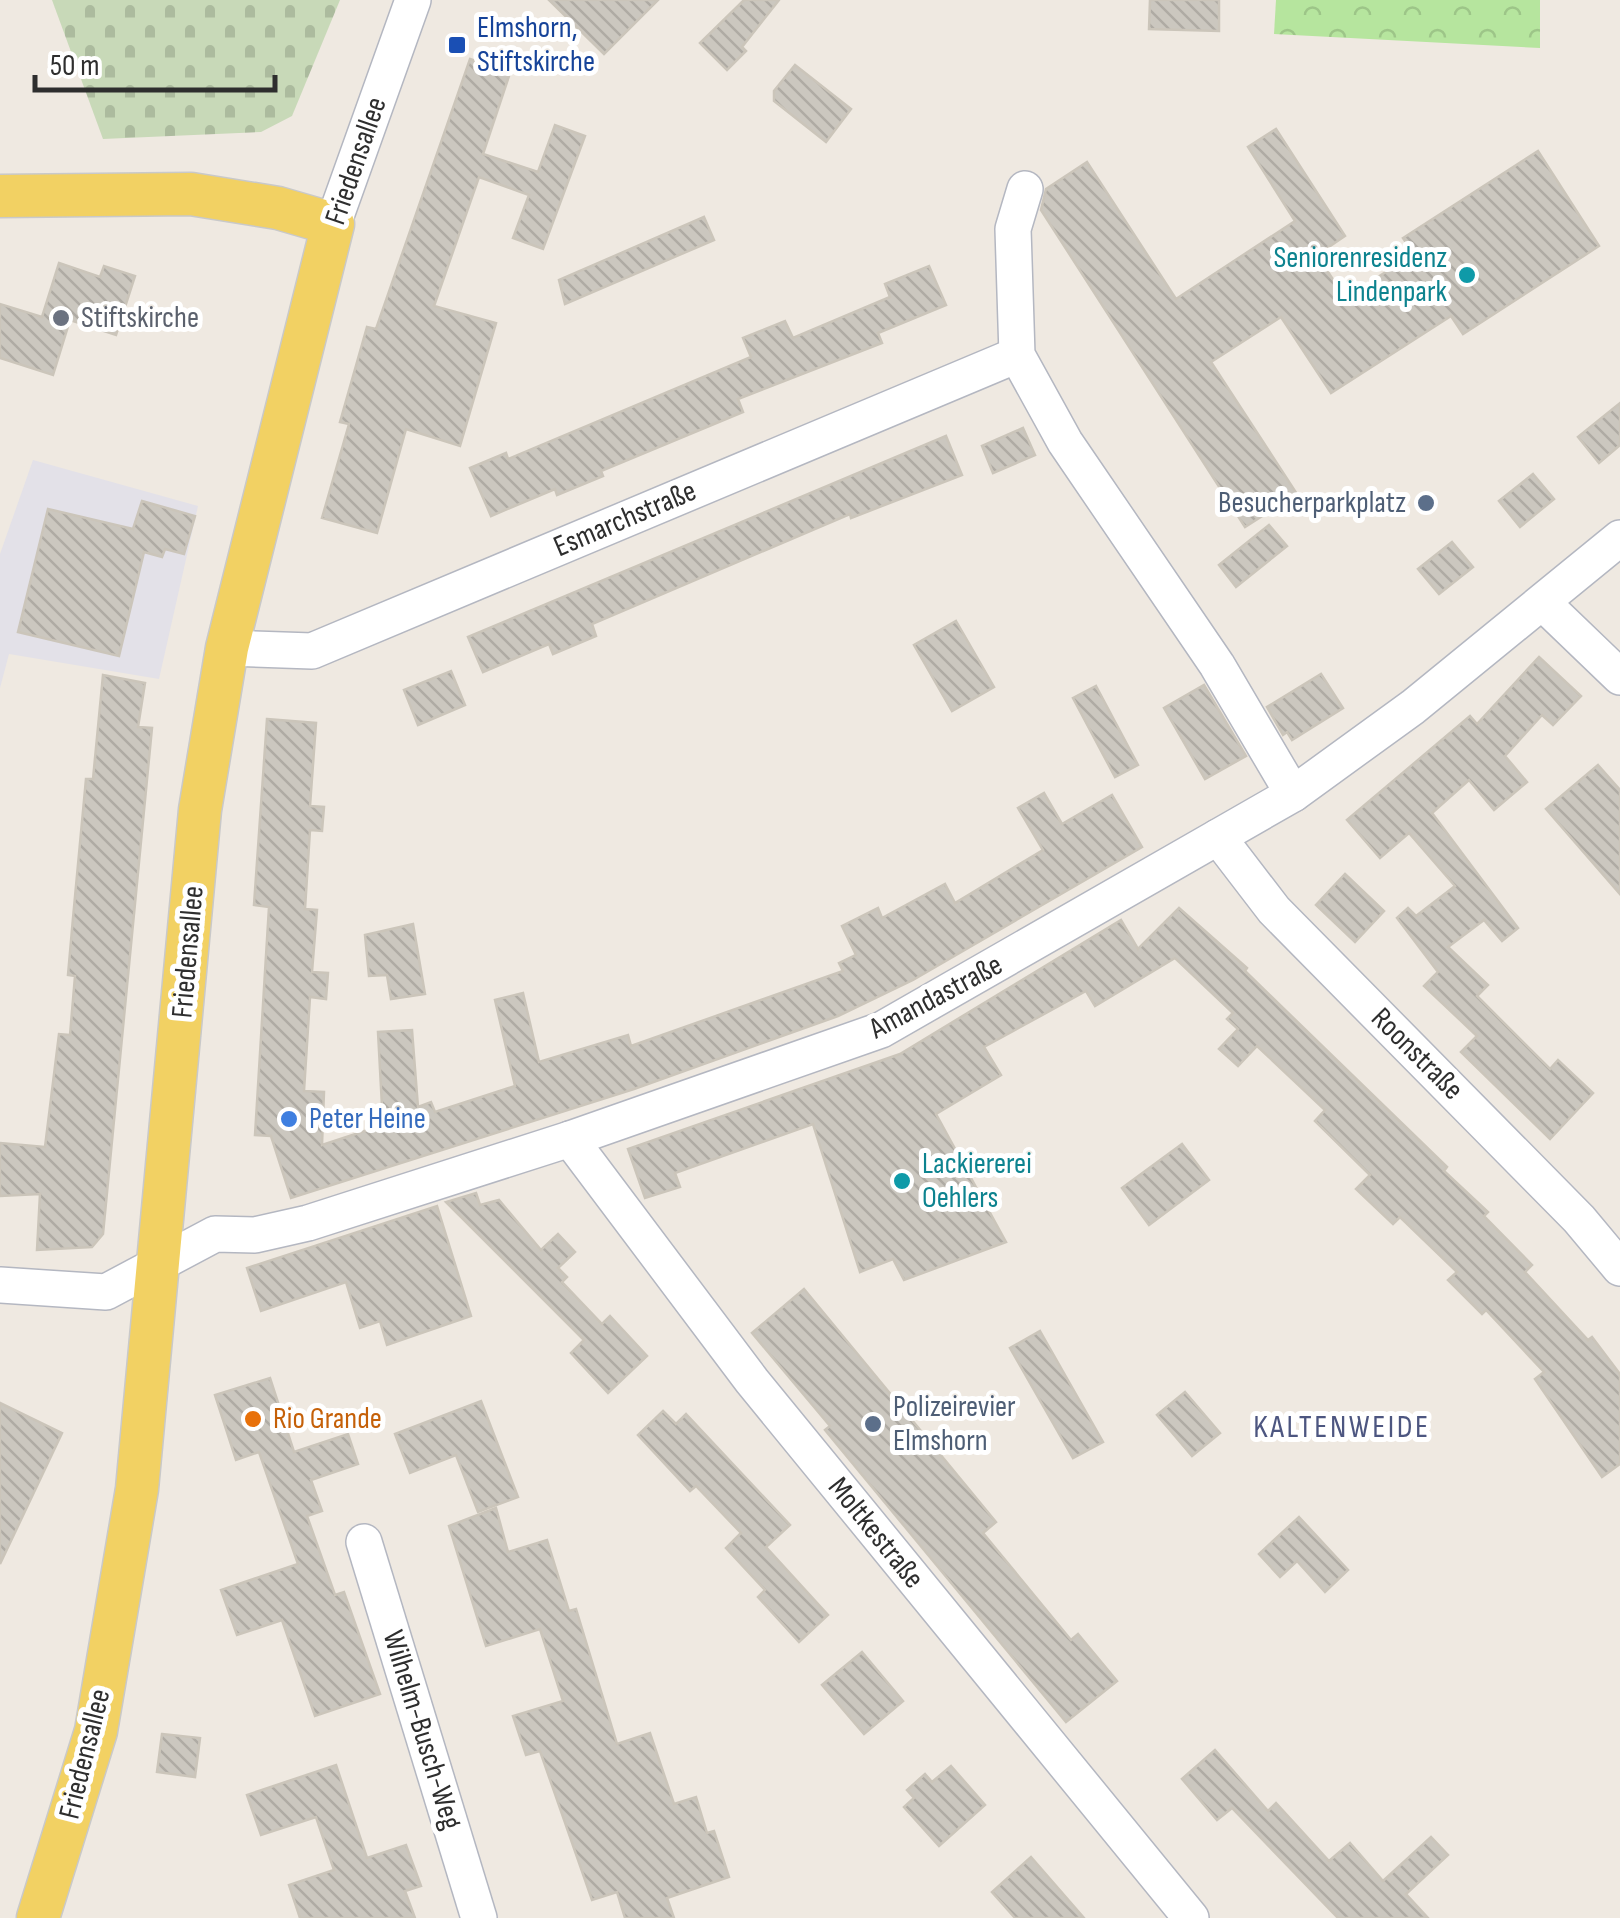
<svg xmlns="http://www.w3.org/2000/svg" width="1620" height="1918" font-family="'Sofia Sans Condensed',sans-serif">
<style>
.industrial{fill:#e3e1e8}
.cemetery{fill:url(#cemetery-stones)}
.park{fill:url(#park-crowns)}
.building{fill:url(#building-back-hatch);stroke:#cbc5ba;stroke-width:2.5}
.lines{fill:none;stroke-linecap:round;stroke-linejoin:round}
.minor-casing{stroke:#b4b7c1;stroke-width:38}
.major-casing{stroke:#c9c9c9;stroke-width:45}
.minor{stroke:#fff;stroke-width:35}
.major{stroke:#f2d163;stroke-width:42}
.transit-dot{fill:#1a4fb4;stroke:#fff;stroke-width:4}
.culture-dot{fill:#0f9aa8;stroke:#fff;stroke-width:4}
.worship-dot{fill:#6b7280;stroke:#fff;stroke-width:4}
.service-dot{fill:#5c6f8a;stroke:#fff;stroke-width:4}
.shop-dot{fill:#3f7fe0;stroke:#fff;stroke-width:4}
.food-dot{fill:#e8710a;stroke:#fff;stroke-width:4}
.labels{text-anchor:middle;dominant-baseline:central;stroke-width:10;stroke-linejoin:round;paint-order:stroke}
.transit-label{font-size:30px;fill:#164399;stroke:#fff;text-anchor:start}
.street-label{font-size:30px;fill:#2e2e2e;stroke:#fff}
.culture-label{font-size:30px;fill:#0d838f;stroke:#fff;text-anchor:end}
.worship-label{font-size:30px;fill:#5b616d;stroke:#fff;text-anchor:start}
.service-label{font-size:30px;fill:#4e5e75;stroke:#fff;text-anchor:end}
.shop-label{font-size:30px;fill:#366cbe;stroke:#fff;text-anchor:start}
.food-label{font-size:30px;fill:#c56008;stroke:#fff;text-anchor:start}
.neighbourhood-label{font-size:32px;letter-spacing:2.5px;fill:#4d5680;stroke:#fff}
</style>
<defs>
<pattern id="cemetery-stones" width="16" height="16" patternUnits="userSpaceOnUse" patternTransform="scale(2.5)"><rect width="16" height="16" fill="#c8d9b8"/><path d="M2 7V4a2 2 0 0 1 4 0v3zM10 15v-3a2 2 0 0 1 4 0v3z" fill="#acbb9e"/></pattern>
<pattern id="park-crowns" width="20" height="18" patternUnits="userSpaceOnUse" patternTransform="scale(2.5)"><rect width="20" height="18" fill="#b6e59e"/><path d="M2 6a3 3 0 1 1 6 0M12 15a3 3 0 1 1 6 0" fill="none" stroke="#9dc588"/></pattern>
<pattern id="building-back-hatch" width="6" height="6" patternUnits="userSpaceOnUse" patternTransform="scale(2.5)"><rect width="6" height="6" fill="#cbc7bf"/><path d="M-1 5l2 2M0 0l6 6M5-1l2 2" fill="none" stroke="#afaba4"/></pattern>
</defs>
<rect width="100%" height="100%" fill="#efe9e1"/>
<!-- industrial -->
<polygon class="industrial" points="33,460 198,506 159,679 9,654 0,688 0,554"/>
<!-- cemetery -->
<polygon class="cemetery" points="52,0 340,0 292,116 261,132 103,139"/>
<!-- park -->
<polygon class="park" points="1276,0 1540,0 1540,48 1274,34"/>
<!-- building -->
<g class="building">
<polygon points="549,0 658,0 604,54"/>
<polygon points="744,0 779,0 742,47 746,51 727,70 700,43"/>
<polygon points="1150,0 1219,0 1219,31 1149,29"/>
<polygon points="470,59 510,73 483,154 538,172 555,125 585,136 543,249 513,238 529,195 479,177 434,306 496,323 460,446 406,429 377,533 322,518 349,424 340,422 367,327 376,329"/>
<polygon points="795,65 851,109 826,142 774,101 774,91"/>
<polygon points="1276,129 1345,236 1317,255 1345,298 1414,254 1403,238 1538,151 1599,246 1463,334 1451,316 1331,393 1281,317 1211,362 1297,494 1245,527 1041,210 1046,189 1087,162 1176,299 1295,221 1248,147"/>
<polygon points="704,217 714,240 565,304 559,280"/>
<polygon points="59,263 100,277 104,266 135,276 116,335 70,320 53,375 0,358 0,304 42,317"/>
<polygon points="929,266 946,305 878,333 882,343 738,399 743,412 601,471 603,476 557,495 555,489 491,516 470,468 506,453 508,459 751,357 743,338 785,321 793,338 890,297 885,284"/>
<polygon points="1620,403 1620,445 1599,463 1578,437"/>
<polygon points="1023,428 1035,455 993,473 982,446"/>
<polygon points="946,436 962,475 851,518 850,514 592,624 596,636 553,654 549,644 483,672 468,637"/>
<polygon points="1533,474 1554,499 1520,527 1499,501"/>
<polygon points="142,501 195,516 184,554 165,549 162,557 144,552 119,656 18,632 48,509 133,529"/>
<polygon points="1269,525 1287,546 1236,587 1219,565"/>
<polygon points="1452,542 1473,567 1439,594 1418,569"/>
<polygon points="956,621 994,687 952,711 914,645"/>
<polygon points="1539,657 1581,696 1553,725 1542,715 1505,756 1527,782 1494,810 1469,780 1432,813 1518,928 1502,941 1484,920 1448,947 1488,985 1477,996 1550,1069 1558,1060 1593,1093 1550,1139 1461,1052 1477,1036 1424,986 1438,972 1397,918 1408,908 1416,916 1455,886 1409,833 1380,858 1347,820 1470,716 1477,724"/>
<polygon points="451,671 465,705 418,725 404,690"/>
<polygon points="1321,674 1343,708 1292,740 1287,732 1283,735 1267,707"/>
<polygon points="103,675 145,683 138,727 152,728 103,1234 92,1247 37,1250 40,1194 0,1196 0,1143 45,1147 59,1034 70,1035 75,976 68,975 73,918 86,779 93,779"/>
<polygon points="1204,685 1246,756 1205,779 1164,708"/>
<polygon points="1096,686 1138,765 1115,777 1073,698"/>
<polygon points="267,719 316,723 310,806 324,807 322,831 310,830 305,909 317,910 312,972 328,973 326,999 310,997 304,1091 324,1092 322,1145 383,1125 378,1032 412,1030 418,1107 431,1102 435,1112 515,1086 495,1000 523,993 539,1062 628,1035 631,1046 843,971 839,963 856,955 842,926 878,908 882,918 945,884 955,903 1043,850 1018,808 1044,793 1062,824 1112,795 1142,847 913,980 838,1016 634,1089 291,1198 271,1136 255,1135 269,907 254,905"/>
<polygon points="1598,765 1620,790 1620,894 1546,809"/>
<polygon points="1345,874 1384,911 1355,942 1316,905"/>
<polygon points="1179,908 1247,968 1245,971 1447,1167 1444,1171 1488,1212 1484,1216 1532,1265 1525,1272 1588,1340 1592,1337 1620,1374 1620,1464 1602,1477 1535,1379 1544,1372 1486,1310 1482,1314 1448,1280 1457,1272 1400,1217 1393,1224 1356,1189 1370,1175 1315,1121 1325,1110 1257,1046 1238,1066 1219,1049 1238,1029 1227,1019 1233,1013 1175,958 1095,1006 1086,991 984,1047 1001,1075 936,1114 1006,1242 904,1280 893,1259 860,1272 813,1124 675,1173 680,1187 645,1198 628,1149 900,1054 1121,920 1138,949"/>
<polygon points="413,924 425,994 391,999 387,975 369,976 365,935"/>
<polygon points="1182,1144 1209,1180 1149,1225 1122,1188"/>
<polygon points="476,1193 480,1205 499,1200 541,1250 558,1234 575,1252 558,1268 567,1277 562,1282 602,1324 610,1316 647,1356 608,1393 571,1353 584,1340 446,1202"/>
<polygon points="437,1206 471,1316 387,1345 380,1321 360,1328 346,1282 261,1311 247,1268"/>
<polygon points="804,1289 996,1522 983,1533 1071,1640 1078,1634 1117,1681 1066,1722 825,1430 830,1426 752,1333"/>
<polygon points="1040,1331 1103,1442 1073,1458 1010,1348"/>
<polygon points="270,1378 294,1452 348,1434 358,1464 311,1480 322,1511 307,1516 335,1595 344,1592 380,1694 315,1716 282,1620 237,1635 221,1590 298,1564 259,1452 236,1460 215,1395"/>
<polygon points="1185,1392 1220,1433 1192,1456 1157,1415"/>
<polygon points="481,1401 518,1497 478,1512 456,1455 410,1473 395,1434"/>
<polygon points="0,1403 62,1433 0,1564"/>
<polygon points="663,1411 676,1424 686,1414 790,1525 766,1547 828,1615 799,1642 758,1597 765,1590 726,1548 741,1533 696,1486 690,1491 638,1435"/>
<polygon points="496,1508 508,1552 547,1540 569,1611 576,1609 617,1744 650,1733 674,1804 696,1797 707,1833 714,1831 729,1877 667,1898 674,1918 625,1918 617,1892 592,1900 540,1751 526,1755 513,1716 563,1701 540,1629 486,1646 449,1526"/>
<polygon points="1299,1517 1348,1570 1325,1592 1297,1561 1280,1577 1259,1554"/>
<polygon points="862,1652 903,1701 864,1734 822,1685"/>
<polygon points="162,1734 200,1738 195,1777 157,1772"/>
<polygon points="1215,1750 1268,1811 1276,1803 1329,1861 1350,1843 1383,1881 1431,1837 1448,1855 1406,1894 1428,1918 1338,1918 1232,1808 1217,1820 1182,1779"/>
<polygon points="336,1765 367,1858 406,1845 421,1886 405,1891 415,1918 300,1918 289,1885 334,1870 316,1817 261,1835 247,1795"/>
<polygon points="951,1766 985,1805 939,1846 904,1807 914,1798 907,1790 925,1774 932,1782"/>
<polygon points="1031,1857 1084,1918 1015,1918 992,1892"/>
</g>
<g class="lines">
<defs>
<g id="minor">
<polyline points="1025,189 1013,229 1017,355 1065,442 1217,665 1293,794"/>
<polyline points="333,224 413,0"/>
<polyline points="1543,603 1620,677"/>
<polyline points="227,648 312,651 1017,355"/>
<polyline points="1218,837 1274,910 1579,1219 1620,1268"/>
<polyline points="570,1139 752,1381 1191,1918"/>
<polyline points="0,1285 106,1292 215,1234 255,1235 308,1223 570,1139 881,1030 1293,794 1413,707 1620,538"/>
<polyline points="364,1542 479,1918"/>
</g>
<polyline id="major" points="0,196 191,194 278,208 333,224 227,648 200,810 137,1489 96,1731 38,1918"/>
</defs>
<!-- minor casing -->
<use href="#minor" class="minor-casing"/>
<!-- major casing -->
<use href="#major" class="major-casing"/>
<!-- minor -->
<use href="#minor" class="minor"/>
<!-- major -->
<use href="#major" class="major"/>
</g>
<!-- markers -->
<rect class="transit-dot" x="447" y="35" width="20" height="20" rx="5"/>
<g class="culture-dot">
<circle cx="1467" cy="275" r="10"/>
<circle cx="902" cy="1181" r="10"/>
</g>
<circle class="worship-dot" cx="61" cy="318" r="10"/>
<g class="service-dot">
<circle cx="1426" cy="503" r="10"/>
<circle cx="873" cy="1424" r="10"/>
</g>
<circle class="shop-dot" cx="289" cy="1119" r="10"/>
<circle class="food-dot" cx="253" cy="1419" r="10"/>
<g class="labels">
<!-- transit labels -->
<g class="transit-label">
<text x="477" y="28">Elmshorn,<tspan x="477" dy="34">Stiftskirche</tspan></text>
</g>
<!-- street labels -->
<g class="street-label">
<text transform="translate(356 161) rotate(-71)">Friedensallee</text>
<text transform="translate(625 519) rotate(-23)">Esmarchstraße</text>
<text transform="translate(188 952) rotate(-85)">Friedensallee</text>
<text transform="translate(936 997) rotate(-28)">Amandastraße</text>
<text transform="translate(1417 1054) rotate(45)">Roonstraße</text>
<text transform="translate(876 1533) rotate(51)">Moltkestraße</text>
<text transform="translate(422 1730) rotate(73)">Wilhelm-Busch-Weg</text>
<text transform="translate(85 1754) rotate(-76)">Friedensallee</text>
</g>
<!-- culture labels -->
<g class="culture-label">
<text x="1447" y="258">Seniorenresidenz<tspan x="1447" dy="34">Lindenpark</tspan></text>
<text x="922" y="1164" text-anchor="start">Lackiererei<tspan x="922" dy="34">Oehlers</tspan></text>
</g>
<!-- worship labels -->
<g class="worship-label">
<text x="81" y="318">Stiftskirche</text>
</g>
<!-- service labels -->
<g class="service-label">
<text x="1406" y="503">Besucherparkplatz</text>
<text x="893" y="1407" text-anchor="start">Polizeirevier<tspan x="893" dy="34">Elmshorn</tspan></text>
</g>
<!-- shop labels -->
<g class="shop-label">
<text x="309" y="1119">Peter Heine</text>
</g>
<!-- food labels -->
<g class="food-label">
<text x="273" y="1419">Rio Grande</text>
</g>
<!-- neighbourhood labels -->
<g class="neighbourhood-label">
<text x="1342" y="1427">KALTENWEIDE</text>
</g>
</g>
<!-- scale -->
<path d="M35 75v15h240v-15" fill="none" stroke="#2e2e2e" stroke-width="5"/>
<text x="50" y="75" font-size="30" fill="#2e2e2e" stroke="#ffffff" stroke-width="8" paint-order="stroke">50 m</text>
</svg>
